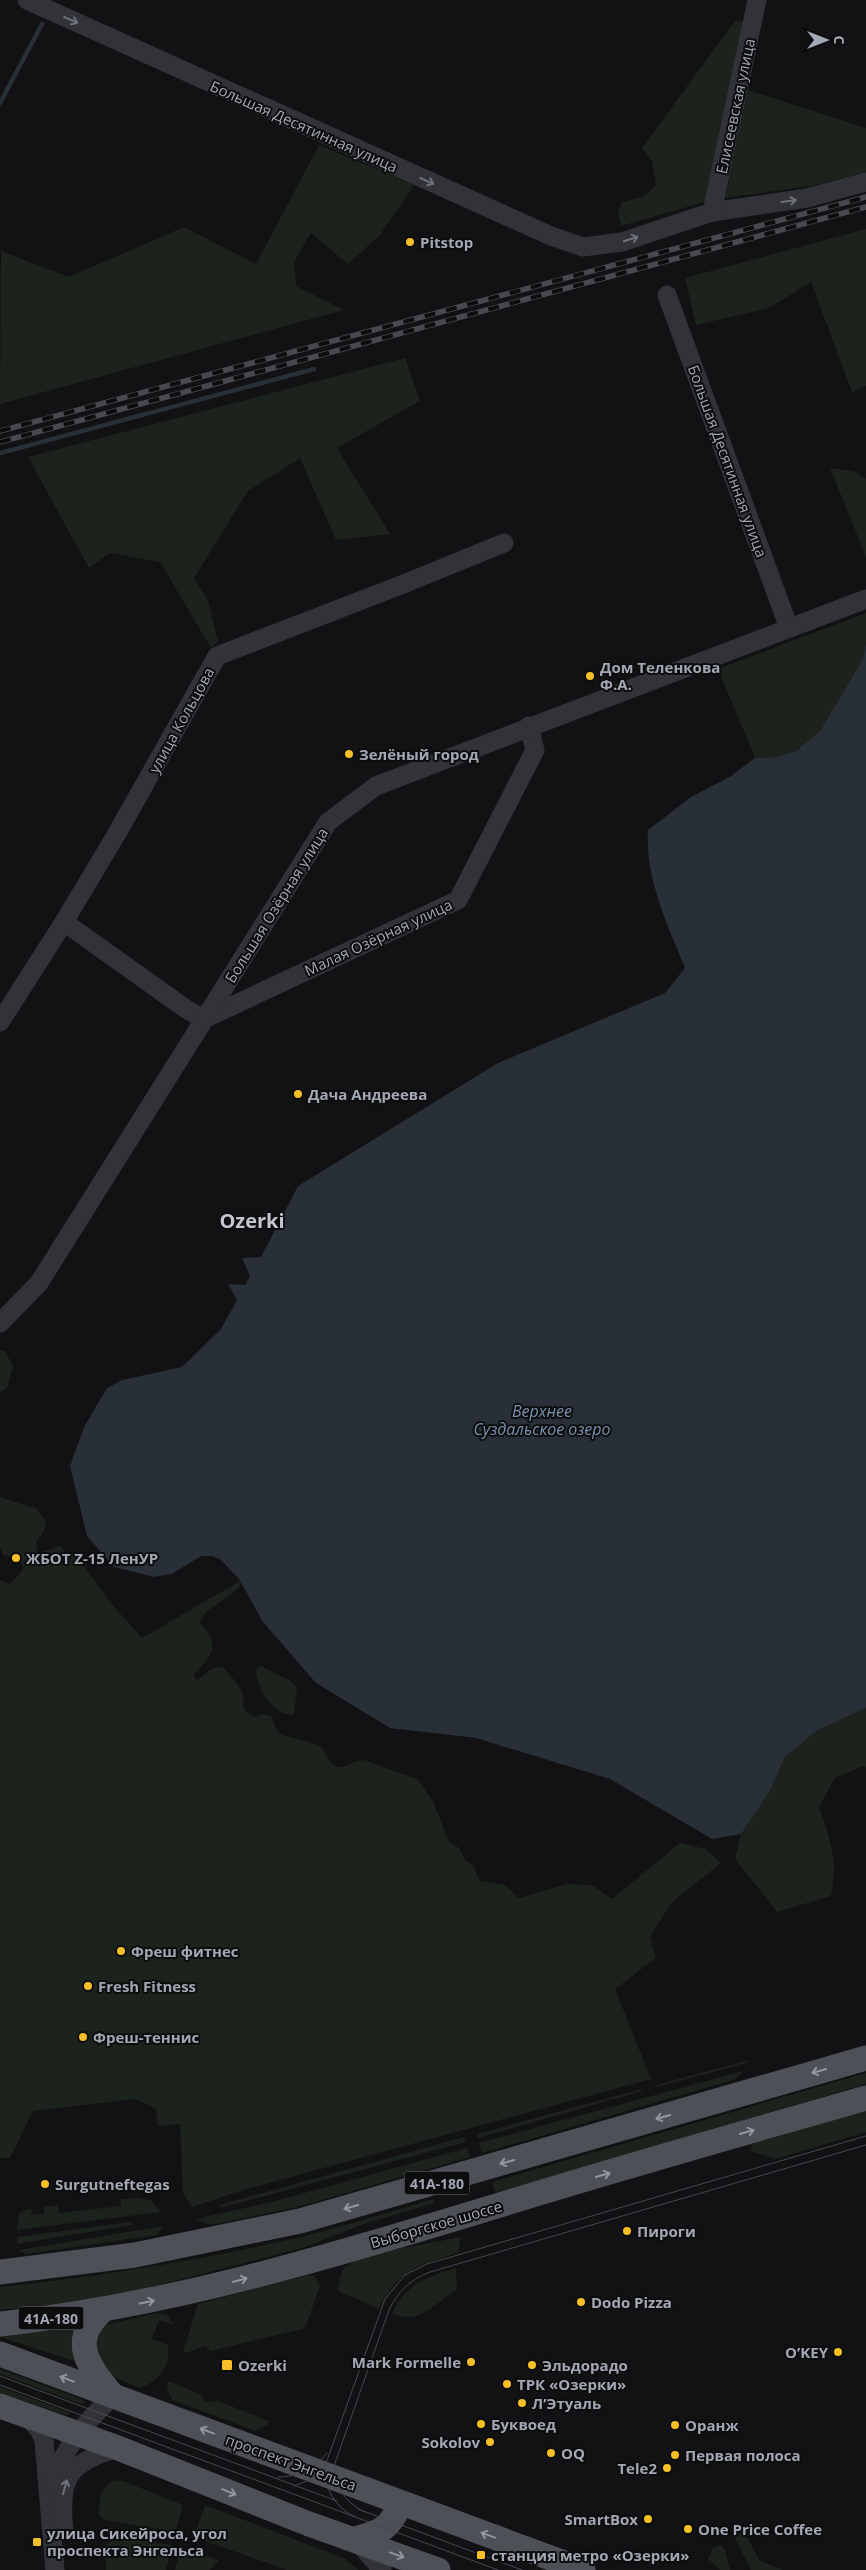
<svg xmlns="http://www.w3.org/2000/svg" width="866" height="2570" font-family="'Open Sans',sans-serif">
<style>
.green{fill:#1c231d}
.water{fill:#282f37}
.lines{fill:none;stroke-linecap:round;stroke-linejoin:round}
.stream{stroke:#282f37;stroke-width:4.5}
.minor{stroke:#323338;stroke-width:19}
.major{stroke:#4e5057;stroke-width:25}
.tram{stroke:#47494f;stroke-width:1}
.rail-casing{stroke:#47494f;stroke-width:5.5}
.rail{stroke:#0d0d0e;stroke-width:4;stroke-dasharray:11;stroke-linecap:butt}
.oneway{stroke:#70737c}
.oneway2{stroke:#9196a1}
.poi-dot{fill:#f7c026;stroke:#0d0d0e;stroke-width:2}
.labels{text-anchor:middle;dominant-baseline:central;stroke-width:4;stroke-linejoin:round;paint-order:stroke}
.shield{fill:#0d0d0e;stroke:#757982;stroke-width:1}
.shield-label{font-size:14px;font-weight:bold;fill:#a2a7b4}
.street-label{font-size:15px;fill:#a2a7b4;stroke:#0d0d0e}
.poi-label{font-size:15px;font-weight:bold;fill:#a2a7b4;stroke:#0d0d0e;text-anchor:start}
.water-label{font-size:16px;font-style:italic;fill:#7892b1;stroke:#0d0d0e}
.district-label{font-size:20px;font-weight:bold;fill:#c3c6d0;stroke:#0d0d0e}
</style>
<rect width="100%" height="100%" fill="#121113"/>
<!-- green -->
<g class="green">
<polygon points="735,21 746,22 708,201 621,226 618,213 622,202 643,197 656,186 652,161 642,148"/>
<polygon points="748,90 866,128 866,172 811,186 725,198"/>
<polygon points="319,145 414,185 380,235 348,264 311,233 294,262 296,286 344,310 0,404 1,251 69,277 184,227 256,264"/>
<polygon points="866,229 866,386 852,392 811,282 769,308 696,325 685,278"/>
<polygon points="405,358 420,401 337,448 390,534 336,540 300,458 248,491 194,578 208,600 218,641 211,648 160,562 110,553 89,568 28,457"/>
<polygon points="830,468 854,471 866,479 866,557"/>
<polygon points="866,613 866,643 863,659 820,731 796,751 776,757 755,758 718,669"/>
<polygon points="0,1350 5,1351 13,1366 7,1388 0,1392"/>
<path d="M0,1497l37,12 9,12 -2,10 -8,11 2,11 23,-7 4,6 -4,14 14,-13 34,48 33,37 98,-57 1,3c-10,16 -36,22 -41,38 21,25 13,33 -7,53l4,5 16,-12 10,-1c6,7 14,15 18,23 6,14 -4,18 14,27l7,-3 9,2 7,17c14,7 30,5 43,15 7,5 7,17 17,19 8,1 16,-7 26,-7l53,19 16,22 16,41 10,6 7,13 7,4 7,16 25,4 14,13 48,-14 25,1 20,14 68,-56 26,6 15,14 -49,39 -22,35 6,21 -41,31 36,90 -408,111 -51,17 -9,-14 -3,-69 -22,2 -2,-17 -20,-10 -103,12 -23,47h-10v-578l10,4 13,-14 -2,-11 -18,-4 -3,-7z"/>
<path d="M261,1666l30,15 6,7 -3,27c-20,2 -39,-29 -38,-46z"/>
<path d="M866,1708v60l-3,-2 -28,12 -16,29c11,32 20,54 12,89l-54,16 -42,-53 6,-25 29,-43 15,-34 33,-27z"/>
<polygon points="748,2060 747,2063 657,2087 656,2085"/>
<polygon points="743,2071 736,2079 482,2153 479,2143"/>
<polygon points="866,2073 866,2084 495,2193 492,2182"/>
<polygon points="641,2089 642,2091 478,2138 477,2134"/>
<polygon points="866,2110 866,2132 775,2159 751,2151 752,2145 755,2143"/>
<polygon points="464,2137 466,2142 220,2208 220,2205"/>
<polygon points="467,2148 470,2157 301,2206 216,2224 208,2224 196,2219 272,2202"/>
<polygon points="138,2198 152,2201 161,2212 17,2230 19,2213 31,2208 32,2215 44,2214 44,2207 58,2205 59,2213 121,2206 121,2199"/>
<path d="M433,2199l2,1 -1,3 -73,22 -55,22 -166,43 -68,13 -72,7v-23c101,-11 202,-27 301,-50 44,-11 88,-25 132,-38z"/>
<polygon points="131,2222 132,2225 17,2244 17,2237"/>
<polygon points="163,2226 157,2235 26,2254 19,2250"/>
<path d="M461,2237l-3,16c-38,12 -61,16 -79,56l-42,-19 6,-21 9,-7 42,-12z"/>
<path d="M456,2268l1,22c-24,13 -34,35 -65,24 13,-30 35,-37 64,-46z"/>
<polygon points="309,2275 315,2277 320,2285 306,2326 302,2329 211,2351 205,2346 186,2353 183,2352 198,2304"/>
<path d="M158,2313l9,2 7,10 -15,-5 -7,19 16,6c4,20 -10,37 -28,43l-36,-15 -14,-34 10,-13z"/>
<polygon points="75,2328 74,2361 0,2337 0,2336"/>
<polygon points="0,2369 86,2401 81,2404 0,2374"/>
<polygon points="168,2381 202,2395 205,2402 218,2401 269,2421 267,2425 256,2431 172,2400 167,2388"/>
<polygon points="0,2387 71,2413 66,2415 0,2393"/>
<path d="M115,2480l8,1 60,24 -8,27 -71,-12 -5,-5c0,-15 1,-28 16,-35z"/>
<polygon points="205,2505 346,2559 358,2570 287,2570 194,2537"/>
<polygon points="743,2530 760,2561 783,2570 751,2570 735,2538"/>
<polygon points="117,2537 172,2545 166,2570 106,2570 105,2545"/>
<polygon points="720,2545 725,2550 730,2570 720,2570 708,2559 713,2548"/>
<polygon points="181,2548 219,2560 210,2570 175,2570"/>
</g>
<!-- water -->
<path class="water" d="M866,643v1065l-48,22 -33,27 -15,34 -29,43 -29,5 -102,-60 -134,-41 -86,-10 -74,-45 -53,-61 -24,-43 -18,-19 -9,-4h-11l-29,18 -18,3 -40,-10 -27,-31 -17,-70 14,-39 23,-39 15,-8 60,-13 39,-38 16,-29 -9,-16 17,1 5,-9 -8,-18 19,-1 37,-71 200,-123 167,-70 20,-25c-18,-45 -40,-89 -37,-138l43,-33 40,-21 24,-18 21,-1 20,-6 24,-20 43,-72z"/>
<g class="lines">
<!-- stream -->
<g class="stream">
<polyline points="0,103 42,24"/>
<polyline points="0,453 314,369"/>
</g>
<!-- minor -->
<g class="minor">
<polyline points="27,0 551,236 583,247 622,242 712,212 807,198 866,182"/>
<polyline points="712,212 757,0"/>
<polyline points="667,295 789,628"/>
<polyline points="64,922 186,1009 204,1019 458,900 535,750 529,726"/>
<polyline points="0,1022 64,922 116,835 217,656 401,585 504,543"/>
<polyline points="0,1323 39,1283 328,822 376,786 866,599"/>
<polyline points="27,2416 40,2431 44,2441 55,2570"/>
<path d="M50,2486c14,-37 34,-63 63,-90"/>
<path d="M64,2531c-5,-53 2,-67 54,-83"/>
<polyline points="358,2542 382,2570"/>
</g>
<!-- major -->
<g class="major">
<polyline points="0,2272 135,2255 300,2221 866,2058"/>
<path d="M102,2311c-34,31 -13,56 11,85"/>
<path d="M0,2324c167,-18 329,-67 490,-116 125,-39 251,-74 376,-110"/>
<polyline points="0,2354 583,2570"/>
<polyline points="0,2406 118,2448 309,2524 438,2570"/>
<path d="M355,2539c27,-7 34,-10 46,-36"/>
</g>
<!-- tram -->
<g class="tram">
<polyline points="0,2376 337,2501"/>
<polyline points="0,2385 498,2570"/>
<path d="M278,2477c21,0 36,-8 49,-24"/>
<polyline points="294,2486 315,2478 328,2467"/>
<polyline points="358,2509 522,2570"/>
<path d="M364,2512c-20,-11 -30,-26 -29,-49l54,-153c9,-19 22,-31 41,-38l436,-127"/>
<path d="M355,2517c-21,-11 -30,-27 -30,-51l60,-167 20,-24 22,-11 439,-128"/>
</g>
<defs>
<g id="rail">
<polyline points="0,431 866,197"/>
<polyline points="0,442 866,207"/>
</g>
</defs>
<!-- rail casing -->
<use href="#rail" class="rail-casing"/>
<!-- rail -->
<use href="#rail" class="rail"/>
</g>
<!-- one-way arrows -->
<defs><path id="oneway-shaft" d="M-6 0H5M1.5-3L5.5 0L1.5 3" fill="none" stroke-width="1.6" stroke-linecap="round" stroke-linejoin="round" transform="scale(1.25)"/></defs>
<g class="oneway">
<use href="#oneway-shaft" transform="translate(71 20) rotate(25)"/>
<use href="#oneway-shaft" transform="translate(427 181) rotate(24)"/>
<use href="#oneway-shaft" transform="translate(789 201) rotate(-8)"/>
<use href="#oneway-shaft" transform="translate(631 239) rotate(-18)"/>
<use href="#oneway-shaft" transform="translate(65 2487) rotate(-74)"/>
</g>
<g class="oneway2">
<use href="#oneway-shaft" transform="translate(819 2071) rotate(164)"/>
<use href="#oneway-shaft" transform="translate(663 2117) rotate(164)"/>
<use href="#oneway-shaft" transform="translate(747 2132) rotate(-16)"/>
<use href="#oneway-shaft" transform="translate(507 2162) rotate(164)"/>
<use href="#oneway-shaft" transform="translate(603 2175) rotate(-16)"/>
<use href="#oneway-shaft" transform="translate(351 2207) rotate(164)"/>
<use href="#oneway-shaft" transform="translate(240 2280) rotate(-15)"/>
<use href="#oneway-shaft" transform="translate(147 2302) rotate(-12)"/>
<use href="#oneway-shaft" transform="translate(67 2379) rotate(-160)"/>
<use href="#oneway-shaft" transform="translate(207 2431) rotate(-159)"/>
<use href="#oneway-shaft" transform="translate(229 2492) rotate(22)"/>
<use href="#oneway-shaft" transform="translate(488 2535) rotate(-160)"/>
<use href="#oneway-shaft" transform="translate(397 2555) rotate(20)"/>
</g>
<!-- markers -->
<g class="poi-dot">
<circle cx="410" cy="242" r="5"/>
<circle cx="590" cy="676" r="5"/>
<circle cx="349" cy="754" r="5"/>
<circle cx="298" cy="1094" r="5"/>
<circle cx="16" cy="1558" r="5"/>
<circle cx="121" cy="1951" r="5"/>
<circle cx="88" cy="1986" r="5"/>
<circle cx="83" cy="2037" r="5"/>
<circle cx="45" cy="2184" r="5"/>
<circle cx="627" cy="2231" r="5"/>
<circle cx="581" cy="2302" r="5"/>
<circle cx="838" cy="2352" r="5"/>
<circle cx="471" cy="2362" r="5"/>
<rect x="221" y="2359" width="12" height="12" rx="2.5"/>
<circle cx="532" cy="2365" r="5"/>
<circle cx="507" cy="2384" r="5"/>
<circle cx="522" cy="2403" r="5"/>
<circle cx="481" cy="2424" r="5"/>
<circle cx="675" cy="2425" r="5"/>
<circle cx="490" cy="2442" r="5"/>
<circle cx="551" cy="2453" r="5"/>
<circle cx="675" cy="2455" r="5"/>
<circle cx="667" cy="2468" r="5"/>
<circle cx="648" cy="2519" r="5"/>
<circle cx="688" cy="2529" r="5"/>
<rect x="32" y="2537" width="10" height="10" rx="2.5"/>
<rect x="476" y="2550" width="10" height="10" rx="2.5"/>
</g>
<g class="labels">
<!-- shield labels -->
<g class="shield">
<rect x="404.5" y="2171.5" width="65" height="23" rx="4"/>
<rect x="18.5" y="2306.5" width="65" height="23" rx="4"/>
</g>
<g class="shield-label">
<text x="437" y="2183">41А-180</text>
<text x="51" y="2318">41А-180</text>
</g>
<!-- street labels -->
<g class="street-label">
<text transform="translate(735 106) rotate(-78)">Елисеевская улица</text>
<text transform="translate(304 126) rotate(24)">Большая Десятинная улица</text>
<text transform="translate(728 461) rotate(70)">Большая Десятинная улица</text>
<text transform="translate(181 720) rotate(-61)">улица Кольцова</text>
<text transform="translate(276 905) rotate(-58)">Большая Озёрная улица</text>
<text transform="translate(378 937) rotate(-25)">Малая Озёрная улица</text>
<text transform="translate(436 2224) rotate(-16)">Выборгское шоссе</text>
<text transform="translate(291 2462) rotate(20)">проспект Энгельса</text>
</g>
<!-- poi labels -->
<g class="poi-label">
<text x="420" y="242">Pitstop</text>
<text x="600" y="667">Дом Теленкова<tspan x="600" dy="17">Ф.А.</tspan></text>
<text x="359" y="754">Зелёный город</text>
<text x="308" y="1094">Дача Андреева</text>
<text x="26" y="1558">ЖБОТ Z-15 ЛенУР</text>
<text x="131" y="1951">Фреш фитнес</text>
<text x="98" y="1986">Fresh Fitness</text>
<text x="93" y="2037">Фреш-теннис</text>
<text x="55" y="2184">Surgutneftegas</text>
<text x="637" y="2231">Пироги</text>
<text x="591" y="2302">Dodo Pizza</text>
<text x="828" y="2352" text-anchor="end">O’KEY</text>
<text x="461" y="2362" text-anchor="end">Mark Formelle</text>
<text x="238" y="2365">Ozerki</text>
<text x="542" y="2365">Эльдорадо</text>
<text x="517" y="2384">ТРК «Озерки»</text>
<text x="532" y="2403">Л’Этуаль</text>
<text x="491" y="2424">Буквоед</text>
<text x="685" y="2425">Оранж</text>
<text x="480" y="2442" text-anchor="end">Sokolov</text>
<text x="561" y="2453">OQ</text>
<text x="685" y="2455">Первая полоса</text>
<text x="657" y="2468" text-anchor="end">Tele2</text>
<text x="638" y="2519" text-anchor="end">SmartBox</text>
<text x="698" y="2529">One Price Coffee</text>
<text x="47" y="2533">улица Сикейроса, угол<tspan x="47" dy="17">проспекта Энгельса</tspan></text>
<text x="491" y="2555">станция метро «Озерки»</text>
</g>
<!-- water labels -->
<g class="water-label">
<text x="542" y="1411">Верхнее<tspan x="542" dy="18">Суздальское озеро</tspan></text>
</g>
<!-- district labels -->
<g class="district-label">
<text x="252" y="1220">Ozerki</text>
</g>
</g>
<!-- north arrow -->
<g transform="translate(826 40) rotate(90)" stroke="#0d0d0e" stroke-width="4" paint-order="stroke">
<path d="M0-4L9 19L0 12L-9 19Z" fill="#a2a7b4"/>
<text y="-8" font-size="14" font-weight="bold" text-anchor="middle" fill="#a2a7b4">С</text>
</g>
</svg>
